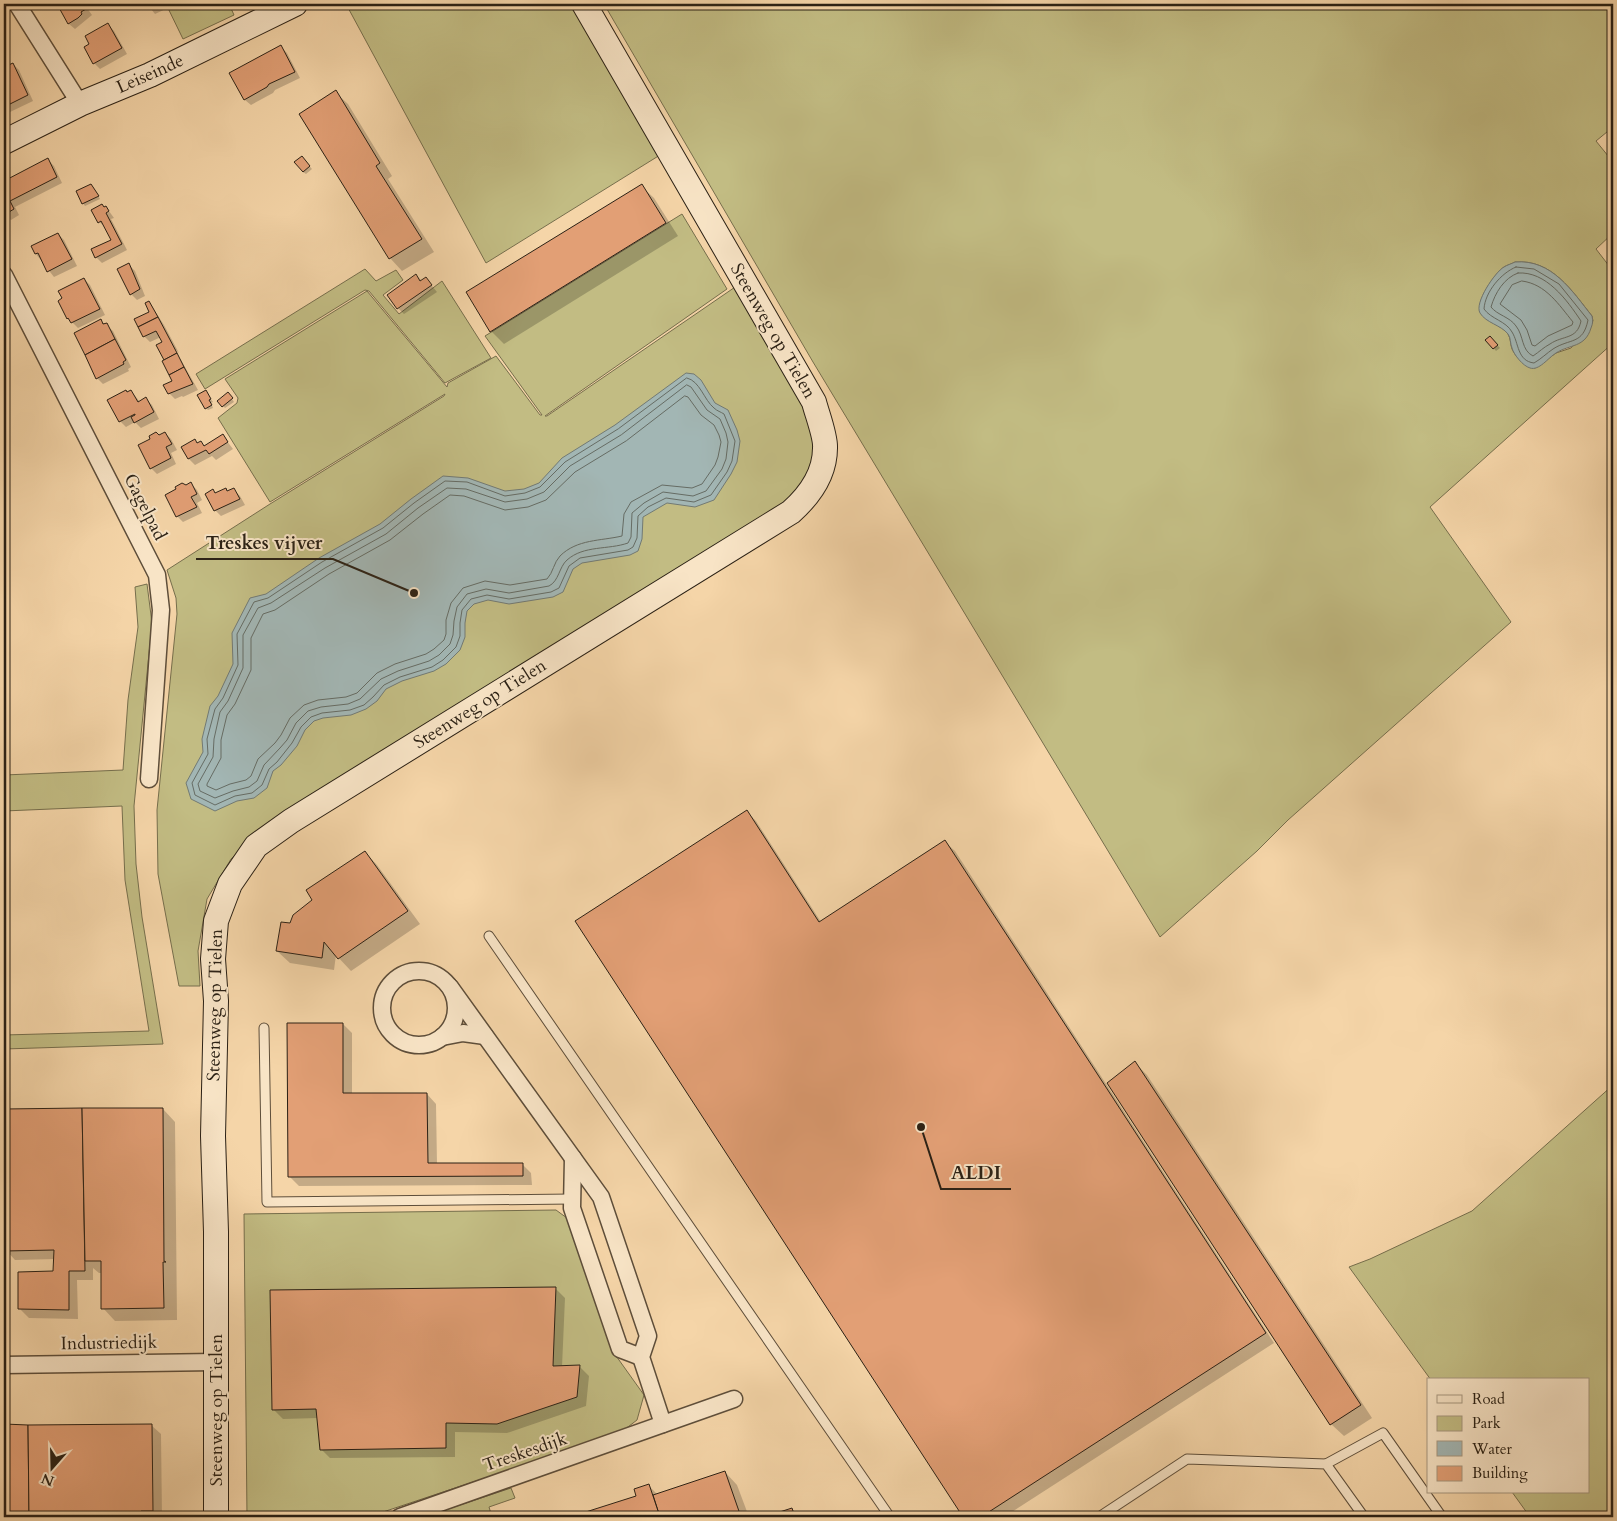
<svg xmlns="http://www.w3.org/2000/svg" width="1617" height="1521" font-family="Cardo,serif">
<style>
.green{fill:#c2bc83;stroke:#766e4c;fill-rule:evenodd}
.water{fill:#a2b6b4;stroke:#727a74}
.shadow{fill:#0003}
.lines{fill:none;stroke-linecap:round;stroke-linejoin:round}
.shore{stroke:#666c64;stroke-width:1}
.building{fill:#e29f75;stroke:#2b2115}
.lane-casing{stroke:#5e4e3a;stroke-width:11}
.street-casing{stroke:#5e4e3a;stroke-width:19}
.secondary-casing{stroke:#2b2115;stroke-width:26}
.lane{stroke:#f8e4c6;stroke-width:9}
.street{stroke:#f8e4c6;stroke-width:16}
.secondary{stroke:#f8e4c6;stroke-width:24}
.labels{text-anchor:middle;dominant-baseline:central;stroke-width:4;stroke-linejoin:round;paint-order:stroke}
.street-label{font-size:18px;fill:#2b2115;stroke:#f8e4c6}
.leader{fill:none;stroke:#2b2115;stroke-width:2}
.callout-dot{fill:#2b2115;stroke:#f8e4c6;stroke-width:2}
.callout-label{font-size:19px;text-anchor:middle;font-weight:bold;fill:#2b2115;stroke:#f8e4c6;stroke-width:4;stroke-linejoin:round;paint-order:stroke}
</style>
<rect width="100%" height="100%" fill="#f5d5a8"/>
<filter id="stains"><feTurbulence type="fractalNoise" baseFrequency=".004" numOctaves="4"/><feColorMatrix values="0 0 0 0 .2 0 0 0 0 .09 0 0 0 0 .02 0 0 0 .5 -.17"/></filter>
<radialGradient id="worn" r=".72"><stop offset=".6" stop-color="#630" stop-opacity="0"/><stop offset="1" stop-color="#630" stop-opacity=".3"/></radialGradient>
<!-- green -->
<g class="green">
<polygon points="166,4 229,4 234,15 183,39"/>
<polygon points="346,4 570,4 660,155 486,263"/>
<path d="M604,4h32l2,3 4,-3h971v123l-17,14 17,21v71l-17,16 17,22v72l-183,164 81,115 -223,198 -31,31 -97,86 -347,-575zM1515,262c37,-3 57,29 77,54l1,5 -22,27 -15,5 -21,15c-10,-4 -18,-8 -23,-19 -2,-5 -1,-10 -4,-15 -6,-9 -21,-11 -27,-21 -7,-10 14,-40 23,-46 3,-2 8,-3 11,-5z"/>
<polygon points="682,214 727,289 545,416 547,416 741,283 797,378 829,479 261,830 231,859 207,899 198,951 200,986 179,986 158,874 157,810 177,614 176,598 167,570 270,504 444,396 445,394 270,502 218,418 237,403 238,398 225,379 367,291 447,387 448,383 496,356 540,415 542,415 485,336"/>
<polygon points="365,269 376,281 396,270 403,280 383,295 399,314 442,281 491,358 445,383 369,291 365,290 205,389 196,374"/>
<polygon points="147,584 152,623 134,806 136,864 142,917 163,1044 4,1049 4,1035 149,1031 125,880 122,806 4,811 4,775 123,770 128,700 138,627 135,587"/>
<polygon points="1613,1085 1613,1517 1530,1517 1512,1492 1588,1492 1588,1380 1431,1380 1349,1267 1370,1259 1472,1211"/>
<polygon points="556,1210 571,1221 614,1353 644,1395 637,1420 620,1433 368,1517 247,1517 244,1214"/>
<polygon points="511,1488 515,1498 489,1507 492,1517 424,1517"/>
</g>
<!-- water -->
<g class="water">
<path d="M1515,262c37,-3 57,29 77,54 1,5 1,7 -1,12 -6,20 -21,16 -35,25 -8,5 -17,18 -26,15 -7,-2 -16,-13 -18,-20 -2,-5 -1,-10 -4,-14 -7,-9 -22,-11 -28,-21 -6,-10 15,-41 24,-46 3,-2 7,-3 11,-5z"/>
<polygon points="686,373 694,374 701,380 715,403 728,410 737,430 740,441 737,462 731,474 714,500 695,507 667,503 643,517 642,539 638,551 630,555 582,563 573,569 563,592 553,597 509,604 488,600 474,604 467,611 465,623 465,637 460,650 446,664 434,671 402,681 386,689 377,701 366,709 351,715 323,718 314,721 305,730 297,746 281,765 273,771 267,788 254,798 237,801 215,811 191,799 186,783 203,752 202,739 210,706 218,696 233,664 232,633 250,598 266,594 319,558 380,524 411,499 443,476 468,478 505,491 524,489 539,483 562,458 615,425"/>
</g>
<!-- shadow -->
<g class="shadow">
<polygon points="59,4 84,4 92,15 75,29 69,24 66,15"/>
<polygon points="147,4 169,4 170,7 155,14"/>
<polygon points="256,4 281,4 264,12"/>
<polygon points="108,25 114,31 127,54 100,69 94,63 91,44"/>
<polygon points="281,47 287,53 300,78 275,90 273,93 251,105 245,100"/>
<polygon points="13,64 19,70 33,101 10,112 4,106 4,76 7,75 4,69"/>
<polygon points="335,92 348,104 392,176 388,179 434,252 402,271 390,258"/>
<polygon points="48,160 54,166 62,183 15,207 19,215 11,220 4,213 4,182"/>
<polygon points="304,160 312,169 306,174 303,172"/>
<polygon points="91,185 100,199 85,206 83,203"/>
<polygon points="641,186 654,198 678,236 504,344 491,331"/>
<polygon points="106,207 114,218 111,219 127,250 102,263 96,257 113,240 106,227 99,222"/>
<polygon points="58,234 64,240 77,266 54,277 36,254 32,247"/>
<polygon points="129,265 135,271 145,296 137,300 131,294"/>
<polygon points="416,275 422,281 426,279 437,292 404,314 398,308"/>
<polygon points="84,279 90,285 105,315 78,328 68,318"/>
<polygon points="149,302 164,325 179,353 176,350 176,354 181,360 198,390 183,397 182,396 175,399 169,393 174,382 166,360 163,342 161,337 150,342 144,336 151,312"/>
<polygon points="101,321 113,331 131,367 128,369 129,371 103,384 97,378"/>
<polygon points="1490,337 1500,348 1496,351 1487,340"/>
<polygon points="131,391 140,402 146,399 152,405 159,419 141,428 135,422 126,427 120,421 127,393"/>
<polygon points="206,392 213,402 211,403 213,408 208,410 206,408"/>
<polygon points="230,396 234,402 225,408 223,406"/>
<polygon points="165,433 171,439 177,450 171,453 176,464 157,474 151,468 159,436"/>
<polygon points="223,436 233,449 216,460 212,456 195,465 189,459 183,447 201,442 205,447"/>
<polygon points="191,484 197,490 202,500 197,503 202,513 183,522 177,516 178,490"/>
<polygon points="212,490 216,494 234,490 240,496 245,505 221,516 215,510"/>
<polygon points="747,812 756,821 821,922 945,842 955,851 1274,1343 1004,1517 964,1517 577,921"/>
<polygon points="365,852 377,865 420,924 351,971 336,955 334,970 290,963 277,951 291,925 313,901"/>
<polygon points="343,1024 352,1033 352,1095 427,1094 436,1104 437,1164 522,1164 531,1173 532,1185 299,1186 290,1177"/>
<polygon points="1135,1063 1147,1075 1372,1418 1344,1436 1331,1424"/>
<polygon points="163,1109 175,1122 177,1320 115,1321 103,1308 102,1273 99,1273 93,1268 93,1280 77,1280 78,1319 29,1318 20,1309 55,1273 55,1259 15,1260 6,1250 4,1110"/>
<polygon points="555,1288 565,1298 562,1367 579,1366 589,1376 586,1406 507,1433 455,1432 455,1457 330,1458 321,1449 318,1418 283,1419 274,1410"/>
<polygon points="4,1425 151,1425 161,1434 162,1517 4,1517"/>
<polygon points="725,1472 737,1485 749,1517 574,1517 638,1497 649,1486 658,1495"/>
<polygon points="792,1509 799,1517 768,1517"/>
</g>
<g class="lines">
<!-- shore -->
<g class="shore">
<path d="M1516,267l18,2 25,15 29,36c-5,25 -18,18 -35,29 -6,4 -12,10 -19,14 -17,-2 -15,-20 -22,-31 -6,-11 -21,-13 -28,-23 1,-17 17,-36 32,-42z"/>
<path d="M1518,273c28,-2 49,27 63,48 -4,19 -18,14 -31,23 -6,3 -11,8 -17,12 -12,-6 -9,-20 -17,-30 -6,-9 -19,-11 -25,-19 4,-14 13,-29 27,-34z"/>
<path d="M1522,281c24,3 37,24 51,41l-1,3 -24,11 -13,10 -3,-1 -5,-15 -6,-10 -21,-16 12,-19z"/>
<path d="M687,378c13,3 17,22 27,30 3,3 7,4 10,6l11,27 -3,20 -5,11 -16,23 -17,7 -28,-4 -18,9 -10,9 -1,22 -4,9 -5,3 -48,8 -11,8 -10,22 -8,4 -42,7 -22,-4 -16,4 -9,11 -2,13v13l-4,11 -13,13 -11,7 -32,10 -16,8 -11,12 -9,8 -14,5 -28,3 -11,4 -10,10 -9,16 -15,19 -8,7 -7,16 -10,8 -17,3 -20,9 -20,-10 -3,-12 16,-29 -1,-15 8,-30 8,-11 15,-33 -1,-31 17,-32 14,-4 54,-36 61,-34 31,-25 31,-22 22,1 38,14 20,-3 15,-6 25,-25 53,-33z"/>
<path d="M687,385l4,2 16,23 13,9 6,14 2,9 -2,17 -4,10 -16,22 -13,5 -30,-4 -19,11 -12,10 -1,24 -3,6c-20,7 -44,2 -61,17 -8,7 -8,21 -18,26l-40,7 -23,-4 -19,5 -10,13 -3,14 -1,14 -3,9 -11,11 -10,6 -31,10 -17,8 -21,20 -12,5 -27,3 -13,4 -12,12 -9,17 -7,8 -16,17 -7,16 -8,6 -16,4 -18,7 -15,-7 -2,-7 15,-27 1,-18 6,-27 8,-11 15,-33v-33l15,-27 13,-5 54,-35 61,-34 32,-26 29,-20 19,1 39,13 22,-3 17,-7 26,-26 51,-31z"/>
<path d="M685,396l3,1 13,18 13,10 5,10 2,7 -3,15 -3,8 -13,19 -10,4 -30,-3 -31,17 -7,12 -2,22c-21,5 -45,3 -62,20 -6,6 -7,17 -13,23l-37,6 -25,-4 -22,7 -12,15 -5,17v14l-2,6 -10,9 -8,5 -31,10 -18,9 -20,20 -11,4 -28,3 -14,5 -14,13 -9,17 -6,8 -17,16 -7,17 -5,4 -16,4 -14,6 -9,-4v-2l14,-26v-18l6,-25 8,-11 16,-34v-32l12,-24 12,-4 54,-36 61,-34 33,-26 27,-19 14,1 41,14 23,-3 18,-7 29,-28 51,-31z"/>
</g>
</g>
<!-- building -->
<g class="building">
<polygon points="57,4 83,4 86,9 81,12 82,14 78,18 68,24"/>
<polygon points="108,23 122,48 93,64 84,47 89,44 85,36"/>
<polygon points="281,45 295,72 269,84 267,87 244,100 229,73"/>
<polygon points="13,63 28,95 4,107 4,75 5,74 4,67"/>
<polygon points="336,90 380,163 376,166 422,239 389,259 299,114"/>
<polygon points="302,156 310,166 303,172 294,162"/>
<polygon points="48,158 57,177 10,201 14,209 4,215 4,181"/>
<polygon points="91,184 99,196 82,204 76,191"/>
<polygon points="642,184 666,223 490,332 466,292"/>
<polygon points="102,204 104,207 106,206 109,211 106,213 122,244 95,258 91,249 111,240 101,221 98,223 91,210"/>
<polygon points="58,233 72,259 47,272 38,253 35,254 31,246"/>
<polygon points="129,263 140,289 130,295 117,269"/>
<polygon points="416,274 420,281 426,277 432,285 397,309 387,295"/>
<polygon points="84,278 100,309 71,323 68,318 67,319 58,301 62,298 58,291"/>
<polygon points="149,301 158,317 138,327 134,319 149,312 145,303"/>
<polygon points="158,317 177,353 164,360 156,345 162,342 156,331 143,337 138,327"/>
<polygon points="101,319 103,324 107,323 115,339 85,355 74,333"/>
<polygon points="1490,336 1498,345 1493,349 1485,340"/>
<polygon points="115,339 126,360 123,362 124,364 96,379 85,355"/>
<polygon points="177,353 184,367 169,375 162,361"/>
<polygon points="184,367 193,384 168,394 163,385 172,381 169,375"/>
<polygon points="126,390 127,392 131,390 138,402 146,397 154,412 134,423 131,417 135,415 135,414 119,422 107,400"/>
<polygon points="206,390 211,399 209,400 212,405 205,409 197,395"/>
<polygon points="228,392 233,398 222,407 217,401"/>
<polygon points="156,432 159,435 165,432 172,444 166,447 171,458 150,469 138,445 150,439 149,436"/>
<polygon points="223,434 228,442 209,454 206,450 188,459 181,447 195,439 197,443 201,441 204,446"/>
<polygon points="191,482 197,494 191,497 197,507 176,517 165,495 176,489 175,487 182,483 186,485"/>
<polygon points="226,488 227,491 234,488 240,499 214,511 205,494 213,489 215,493"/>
<polygon points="747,810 819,922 945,840 1266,1333 981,1517 963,1517 575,921"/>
<polygon points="365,851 408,911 338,959 324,942 322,958 276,951 281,922 290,923 293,915 312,900 306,890"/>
<polygon points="287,1023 343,1023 343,1093 427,1093 428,1163 523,1163 523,1176 288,1177"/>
<polygon points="1135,1061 1361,1405 1330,1425 1107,1083"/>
<polygon points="82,1108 85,1271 69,1271 69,1310 18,1309 18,1272 53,1271 54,1250 5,1251 4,1109"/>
<polygon points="82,1108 163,1108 164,1261 166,1262 163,1262 164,1308 101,1309 101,1261 85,1261"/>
<polygon points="556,1287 553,1366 580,1365 577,1397 497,1424 446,1423 446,1448 320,1450 316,1409 272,1410 270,1290"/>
<polygon points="4,1424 28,1425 29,1517 4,1517"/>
<polygon points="152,1424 153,1511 141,1511 141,1517 29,1517 28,1425"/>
<polygon points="725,1471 741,1517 660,1517 653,1495"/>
<polygon points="649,1484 660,1517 570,1517 636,1496 634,1489"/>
<polygon points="792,1508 795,1517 764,1517"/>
</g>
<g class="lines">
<defs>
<g id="lane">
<polyline points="489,936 890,1517"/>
<polyline points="264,1028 267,1202 572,1199"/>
<polyline points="1326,1464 1383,1433 1442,1517"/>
<polyline points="1099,1517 1187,1459 1326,1464 1364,1517"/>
</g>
<g id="street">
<polyline points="17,4 80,104"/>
<polyline points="4,275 157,575 161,610 149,779"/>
<circle cx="419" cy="1008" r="37"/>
<polyline points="450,987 601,1197 648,1336 641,1357 663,1424"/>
<polyline points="442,1037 463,1033 485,1036"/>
<polyline points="573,1158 572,1208 620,1349 641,1357"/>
<polyline points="4,1365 215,1362"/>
<polyline points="400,1517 734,1399"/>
</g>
<g id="secondary">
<polyline points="4,142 80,104 150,75 295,4"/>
<path d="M216,1517v-285l-3,-96 3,-135 -3,-42 3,-38 14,-37 26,-38 35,-25 500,-309c19,-17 34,-38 34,-64 1,-11 -8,-34 -11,-46l-230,-398"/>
</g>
</defs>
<!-- lane casing -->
<use href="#lane" class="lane-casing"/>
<!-- street casing -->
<use href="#street" class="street-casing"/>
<!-- secondary casing -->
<use href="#secondary" class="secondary-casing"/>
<!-- lane -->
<use href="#lane" class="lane"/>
<!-- street -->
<use href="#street" class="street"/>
<!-- secondary -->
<use href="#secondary" class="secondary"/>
</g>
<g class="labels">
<!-- street labels -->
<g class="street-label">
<text transform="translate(150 74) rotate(-24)">Leiseinde</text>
<text transform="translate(773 331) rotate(60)">Steenweg op Tielen</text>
<text transform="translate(145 507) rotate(63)">Gagelpad</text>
<text transform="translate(480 704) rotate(-32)">Steenweg op Tielen</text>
<text transform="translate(215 1005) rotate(-89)">Steenweg op Tielen</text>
<text transform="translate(109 1343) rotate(-1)">Industriedijk</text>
<text transform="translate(216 1410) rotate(-90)">Steenweg op Tielen</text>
<text transform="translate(525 1452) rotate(-19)">Treskesdijk</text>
</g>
</g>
<!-- callouts -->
<path class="leader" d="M414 593L333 559H196M921 1127L941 1189H1011"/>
<g class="callout-dot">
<circle cx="414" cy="593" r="5"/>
<circle cx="921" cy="1127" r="5"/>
</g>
<g class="callout-label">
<text x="264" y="549">Treskes vijver</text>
<text x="976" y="1179">ALDI</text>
</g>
<!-- margin -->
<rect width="1617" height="1521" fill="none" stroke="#f5d5a8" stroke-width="20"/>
<rect x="5" y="5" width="1607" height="1511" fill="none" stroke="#2b2115" stroke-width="2.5"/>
<rect x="10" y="10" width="1597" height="1501" fill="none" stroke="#2b2115"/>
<!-- legend -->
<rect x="1427" y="1378" width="162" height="115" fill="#f8e4c6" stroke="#a6967f"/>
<rect x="1437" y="1395" width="25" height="8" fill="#f8e4c6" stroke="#a6967f"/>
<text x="1472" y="1404" font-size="15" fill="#2b2115">Road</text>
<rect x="1437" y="1416" width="25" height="15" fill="#c2bc83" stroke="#a6967f"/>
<text x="1472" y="1428" font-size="15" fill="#2b2115">Park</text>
<rect x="1437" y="1441" width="25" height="15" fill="#a2b6b4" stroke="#a6967f"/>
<text x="1472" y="1454" font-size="15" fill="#2b2115">Water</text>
<rect x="1437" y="1466" width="25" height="15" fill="#e29f75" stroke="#a6967f"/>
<text x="1472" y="1478" font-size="15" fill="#2b2115">Building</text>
<!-- north arrow -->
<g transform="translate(52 1468) rotate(200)" stroke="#f8e4c6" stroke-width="4" paint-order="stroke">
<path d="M0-4L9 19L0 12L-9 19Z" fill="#2b2115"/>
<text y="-8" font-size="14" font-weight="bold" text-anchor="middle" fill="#2b2115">N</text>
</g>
<rect width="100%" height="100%" filter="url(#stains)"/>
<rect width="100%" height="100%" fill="url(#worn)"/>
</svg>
